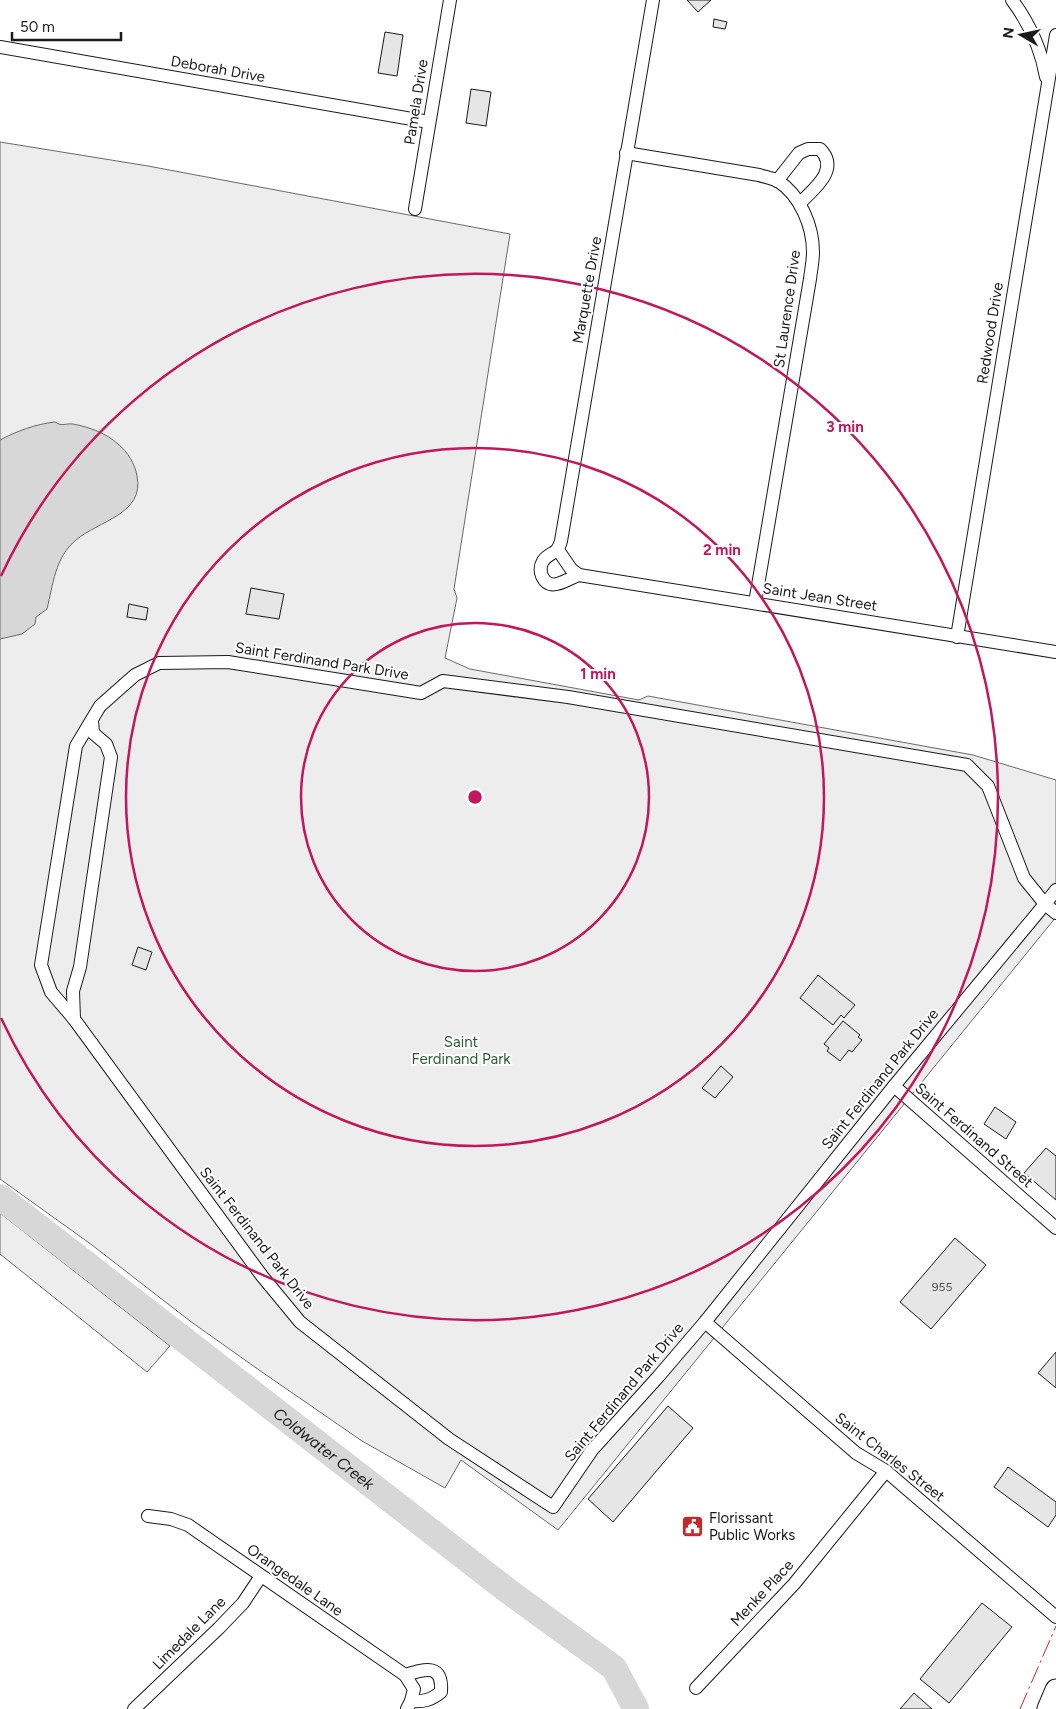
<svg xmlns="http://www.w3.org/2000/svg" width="1056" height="1709" font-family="Figtree,sans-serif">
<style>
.green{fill:#ededed;stroke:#6a6a6a}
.water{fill:#d7d7d7;stroke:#6a6a6a}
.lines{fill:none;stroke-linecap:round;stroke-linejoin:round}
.river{stroke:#d7d7d7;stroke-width:26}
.building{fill:#e6e6e6;stroke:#1a1a1a}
.minor-casing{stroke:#1a1a1a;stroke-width:14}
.primary-casing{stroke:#1a1a1a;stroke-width:23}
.minor{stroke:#fff;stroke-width:12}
.primary{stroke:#fff;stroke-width:21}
.power{stroke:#c62828;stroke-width:1;stroke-dasharray:18 4 2.5 4;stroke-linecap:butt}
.ring{fill:none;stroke:#c2185b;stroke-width:2.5}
.labels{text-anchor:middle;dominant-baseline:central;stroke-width:4;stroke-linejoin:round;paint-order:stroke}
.number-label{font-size:12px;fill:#4d4d4d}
.street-label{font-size:15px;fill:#1a1a1a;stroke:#fff}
.park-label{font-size:15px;fill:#2b5a34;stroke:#fff}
.poi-label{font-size:15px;fill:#1a1a1a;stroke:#fff;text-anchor:start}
.water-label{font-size:16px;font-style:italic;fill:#1a1a1a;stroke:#fff}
.centre{fill:#c2185b;stroke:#fff;stroke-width:2.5}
.ring-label{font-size:15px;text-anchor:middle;font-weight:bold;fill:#c2185b;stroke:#fff;stroke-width:4;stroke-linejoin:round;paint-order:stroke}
</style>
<rect width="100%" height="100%" fill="#fff"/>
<!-- green -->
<g class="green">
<polygon points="0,142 148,166 510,234 454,589 457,598 445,658 470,669 639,700 648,696 973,755 1056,780 1056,917 558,1530 461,1460 445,1488 362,1441 259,1370 190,1321 92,1245 0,1179"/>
<polygon points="0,1213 170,1346 147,1372 0,1254"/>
</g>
<!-- water -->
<path class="water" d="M55,422c7,5 11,1 18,2 16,3 33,9 45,20 10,8 17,20 19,32 8,38 -39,45 -61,64 -21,17 -23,45 -29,69l-11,8 -1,7 -13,10 -22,5v-199c17,-9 36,-16 55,-18z"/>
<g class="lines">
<!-- river -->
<path class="river" id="s1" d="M0,1197l508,394 106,77 22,41"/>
</g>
<!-- building -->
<g class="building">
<polygon points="687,0 711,0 698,12"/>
<polygon points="714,19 727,22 725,29 713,27"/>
<polygon points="385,32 403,35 397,76 378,73"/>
<polygon points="471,89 491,92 486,126 466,123"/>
<polygon points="251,588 284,594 279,619 246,614"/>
<polygon points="129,604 148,608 146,620 127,617"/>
<polygon points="138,947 152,952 146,970 132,965"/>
<polygon points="818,975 855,1005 844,1018 841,1015 833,1025 800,998"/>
<polygon points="843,1021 860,1035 858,1037 862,1040 852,1052 849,1050 840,1061 827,1051 829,1048 824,1044"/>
<polygon points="721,1066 733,1077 715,1098 702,1088"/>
<polygon points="995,1107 1016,1122 1006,1139 984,1124"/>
<polygon points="1046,1148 1056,1156 1056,1200 1024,1173"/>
<polygon points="955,1238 986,1265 931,1329 900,1302"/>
<polygon points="1056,1352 1056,1388 1038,1373"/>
<polygon points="668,1406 693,1428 613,1522 588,1499"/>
<polygon points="1008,1467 1056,1502 1056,1515 1048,1527 994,1487"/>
<polygon points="982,1603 1012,1627 949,1703 920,1679"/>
<polygon points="914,1693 932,1709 900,1709"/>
</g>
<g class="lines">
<defs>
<g id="minor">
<path d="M653,0l-92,541c-4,15 -11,10 -18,20 -3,5 -3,10 -1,15 8,18 26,2 37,-1l477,77"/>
<path d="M1012,0c17,23 29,48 34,77"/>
<polyline points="0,47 429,122"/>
<path d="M626,153l133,22c6,2 13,3 19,6 22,14 35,45 35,71 0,9 -2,18 -3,27l-55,324"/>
<path d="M777,181l22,-28 9,-4h12c20,20 -5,39 -20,54"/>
<polyline points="415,209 450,0"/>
<polyline points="558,550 571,569 579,575"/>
<polyline points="957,637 1056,35"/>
<polyline points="1056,890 1045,904 894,1086 705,1322 658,1377 592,1450 553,1507 449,1439 300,1322 262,1276 74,1019 51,992 41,965 76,746 100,706 135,675 159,663 228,662 421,693 443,681 568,697 967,765 988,786 1024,878 1045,904 1056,913"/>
<polyline points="74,1019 73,991 80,967 111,757 106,744 93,733 92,720"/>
<polyline points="894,1086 1056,1228"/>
<polyline points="705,1322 856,1453 886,1471 1056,1617"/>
<polyline points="148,1516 171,1519 188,1525 405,1675 414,1689 411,1701 407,1709"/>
<path d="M405,1675c20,-6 38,-12 36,17 -10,8 -17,10 -30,9"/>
<polyline points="696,1688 794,1584 886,1471"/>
<polyline points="134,1709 219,1628 243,1603 261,1576"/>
</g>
<polyline id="primary" points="1048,1709 1056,1690"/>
</defs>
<!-- minor casing -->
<use href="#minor" class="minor-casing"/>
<!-- primary casing -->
<use href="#primary" class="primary-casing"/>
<!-- minor -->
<use href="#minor" class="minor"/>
<!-- primary -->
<use href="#primary" class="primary"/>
<!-- power -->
<polyline class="power" points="1020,1709 1056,1626"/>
</g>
<!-- distance rings -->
<g class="ring">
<circle cx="475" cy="797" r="174"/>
<circle cx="475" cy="797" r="349"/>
<path d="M1 576A523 523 0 1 1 1 1018"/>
</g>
<!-- icons -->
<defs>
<symbol id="civic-square" viewBox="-11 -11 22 22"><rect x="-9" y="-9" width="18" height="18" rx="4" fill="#c62828" stroke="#fff"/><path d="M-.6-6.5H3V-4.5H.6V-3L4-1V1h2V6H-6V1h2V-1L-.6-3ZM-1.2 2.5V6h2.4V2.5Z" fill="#fff"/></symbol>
</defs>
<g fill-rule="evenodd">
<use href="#civic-square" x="680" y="1514" width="25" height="25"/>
</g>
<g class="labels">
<!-- number labels -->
<g class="number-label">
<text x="942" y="1287">955</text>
</g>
<!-- street labels -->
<g class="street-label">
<text transform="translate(218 69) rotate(10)">Deborah Drive</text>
<text transform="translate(416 102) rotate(-81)">Pamela Drive</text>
<text transform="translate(587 290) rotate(-80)">Marquette Drive</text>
<text transform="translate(787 309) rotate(-82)">St Laurence Drive</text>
<text transform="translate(990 333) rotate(-81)">Redwood Drive</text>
<text transform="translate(820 597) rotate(9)">Saint Jean Street</text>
<text transform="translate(322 661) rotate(9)">Saint Ferdinand Park Drive</text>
<text transform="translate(880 1079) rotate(-51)">Saint Ferdinand Park Drive</text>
<text transform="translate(974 1135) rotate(41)">Saint Ferdinand Street</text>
<text transform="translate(257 1238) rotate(52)">Saint Ferdinand Park Drive</text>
<text transform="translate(624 1392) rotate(-50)">Saint Ferdinand Park Drive</text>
<text transform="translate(890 1457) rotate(38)">Saint Charles Street</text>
<text transform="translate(295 1580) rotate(35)">Orangedale Lane</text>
<text transform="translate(762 1593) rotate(-47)">Menke Place</text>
<text transform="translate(189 1633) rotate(-45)">Limedale Lane</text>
</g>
<!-- park labels -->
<g class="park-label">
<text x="461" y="1042">Saint<tspan x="461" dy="17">Ferdinand Park</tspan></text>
</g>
<!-- poi labels -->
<g class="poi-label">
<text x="709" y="1518">Florissant<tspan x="709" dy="17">Public Works</tspan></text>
</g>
<!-- water labels -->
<g class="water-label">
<text stroke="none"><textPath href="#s1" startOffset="410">Coldwater Creek</textPath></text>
</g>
</g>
<circle cx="475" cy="797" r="8" class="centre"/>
<g class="ring-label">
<text x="845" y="432">3 min</text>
<text x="722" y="555">2 min</text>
<text x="598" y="679">1 min</text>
</g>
<!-- north arrow -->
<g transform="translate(1021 35) rotate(279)" stroke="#ffffff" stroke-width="4" paint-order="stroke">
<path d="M0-4L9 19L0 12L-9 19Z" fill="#1a1a1a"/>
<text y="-8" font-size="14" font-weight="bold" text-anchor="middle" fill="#1a1a1a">N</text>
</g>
<!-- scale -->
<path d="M12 32v8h109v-8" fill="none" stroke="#1a1a1a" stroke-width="2.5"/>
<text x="20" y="32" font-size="15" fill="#1a1a1a" stroke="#ffffff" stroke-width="4" paint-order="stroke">50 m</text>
</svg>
